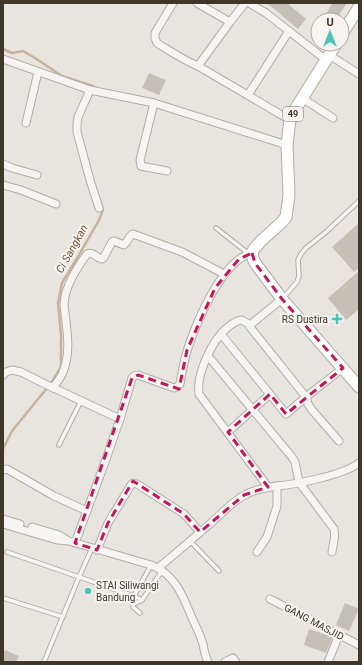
<svg xmlns="http://www.w3.org/2000/svg" width="362" height="665" font-family="Roboto,sans-serif">
<style>
.lines{fill:none;stroke-linecap:round;stroke-linejoin:round}
.stream{stroke:#c5b39e;stroke-width:2.5}
.building{fill:#c4c0b8}
.service-casing{stroke:#b2ada6;stroke-width:5.5}
.minor-casing{stroke:#b2ada6;stroke-width:9}
.primary-casing{stroke:#b3aca1;stroke-width:13}
.service{stroke:#f7f5f3;stroke-width:3.5}
.minor{stroke:#f7f5f3;stroke-width:7}
.primary{stroke:#fff;stroke-width:11}
.marked{fill:none;stroke:#c2185b;stroke-width:3;stroke-dasharray:8 5;stroke-linejoin:round}
.poi-dot{fill:#4fc3b3;stroke:#f6f3f0;stroke-width:1.5}
.labels{text-anchor:middle;dominant-baseline:central;stroke-width:4;stroke-linejoin:round;paint-order:stroke}
.shield{fill:#f6f3f0;stroke:#756f65;stroke-width:1}
.shield-label{font-size:9px;font-weight:bold;fill:#3e372a}
.poi-label{font-size:10px;fill:#3e372a;stroke:#f6f3f0;text-anchor:end}
.street-label{font-size:10px;fill:#3e372a;stroke:#f6f3f0}
.water-label{font-size:11px;font-style:italic;fill:#6e5738;stroke:#f6f3f0}
</style>
<rect width="100%" height="100%" fill="#e8e5e0"/>
<g class="lines">
<!-- stream -->
<g class="stream">
<polyline points="3,49 12,53 23,51 35,58 62,76 93,86 95,87 95,88"/>
<polyline points="87,104 92,94"/>
<polyline points="3,449 12,431 52,382 61,367 61,335 58,303 62,283 79,255 99,220 103,210 102,206"/>
</g>
</g>
<!-- building -->
<g class="building">
<polygon points="267,3 287,3 306,19 298,29"/>
<polygon points="332,3 347,3 336,20 323,20"/>
<polygon points="149,73 166,80 159,95 142,88"/>
<polygon points="359,223 359,268 354,272 332,247"/>
<polygon points="359,271 359,309 346,320 328,298"/>
<polygon points="345,603 359,609 349,631 336,625"/>
<polygon points="309,629 333,637 326,653 304,645"/>
<polygon points="5,650 19,656 16,662 3,662 3,655"/>
</g>
<g class="lines">
<defs>
<g id="service">
<polyline points="216,228 249,254"/>
<polyline points="283,298 297,282 299,276 298,260 301,254 306,248 326,232 359,201"/>
<polyline points="59,445 81,401"/>
<polyline points="190,541 219,571"/>
<polyline points="7,552 134,596 142,600"/>
<polyline points="3,598 63,617"/>
<polyline points="134,604 142,600 162,571"/>
<polyline points="140,613 133,607 134,596 151,565"/>
<polyline points="44,662 79,577 92,548"/>
</g>
<g id="minor">
<path d="M173,3l-18,30v5l2,5c13,8 26,17 41,23"/>
<polyline points="197,3 230,22"/>
<polyline points="245,3 230,22 198,66 290,120"/>
<polyline points="249,3 266,13 326,60"/>
<polyline points="329,55 359,74"/>
<polyline points="3,59 90,90 154,103 287,145"/>
<polyline points="90,90 78,117 77,124 77,132 90,180 99,208"/>
<polyline points="248,95 289,31"/>
<polyline points="302,98 333,118"/>
<polyline points="154,103 140,160 141,166 167,171"/>
<polyline points="26,123 38,72"/>
<polyline points="3,164 12,168 37,175"/>
<polyline points="3,185 21,190 56,204"/>
<polyline points="250,325 282,299"/>
<polyline points="221,334 286,414 306,397 343,368"/>
<path d="M208,356l84,101 3,5 4,20 35,47c2,8 -1,15 -2,23"/>
<polyline points="3,375 6,372 12,370 21,372 43,383 120,419"/>
<path d="M53,388c3,-5 8,-10 10,-16 9,-22 3,-46 1,-68 1,-18 13,-36 23,-50 6,-3 9,4 15,5l2,-2 8,-15 2,-1 10,4c4,-3 5,-10 9,-11l49,18 42,22"/>
<polyline points="228,432 270,394"/>
<polyline points="3,470 7,469 54,496 87,511"/>
<path d="M268,487l-69,-93c-3,-20 13,-54 29,-67 4,-3 9,-7 14,-7l8,5v2l56,70 2,7 4,6 27,31"/>
<polyline points="3,519 20,524"/>
<path d="M3,524l54,16 12,1 82,24c24,9 32,31 41,53 4,8 8,17 11,26 1,6 2,12 5,18"/>
<polyline points="32,527 59,535 67,540"/>
<path d="M75,543l30,-81 15,-43 12,-41 2,-2 4,-1 36,13 3,-1 3,-3c2,-12 4,-24 8,-36 9,-27 34,-88 64,-95"/>
<polyline points="97,550 108,523 131,485 133,483 137,484 184,514 200,532"/>
<polyline points="257,552 267,537 277,506 277,486"/>
<path d="M158,568c18,-15 36,-30 54,-46 9,-8 21,-21 33,-27 9,-6 21,-7 32,-9 21,-2 66,-11 82,-23"/>
<polyline points="270,599 359,645"/>
<polyline points="225,662 233,658 236,662"/>
<polyline points="328,662 339,635"/>
</g>
<g id="primary">
<polyline points="342,34 359,7"/>
<polyline points="336,44 296,108 290,120 287,145 289,195 286,217 282,222 261,241 254,249 252,253 253,258 255,263 282,299 359,387"/>
</g>
</defs>
<!-- service casing -->
<use href="#service" class="service-casing"/>
<!-- minor casing -->
<use href="#minor" class="minor-casing"/>
<!-- primary casing -->
<use href="#primary" class="primary-casing"/>
<!-- service -->
<use href="#service" class="service"/>
<!-- minor -->
<use href="#minor" class="minor"/>
<!-- primary -->
<use href="#primary" class="primary"/>
</g>
<!-- marked area -->
<path class="marked" d="M252,253l3,10 27,36 61,69 -57,46 -16,-20 -42,38 40,55 -24,8 -44,37 -16,-18 -51,-33 -25,42 -11,27 -22,-7 57,-165 6,-3 41,14 8,-39 28,-62 24,-29z"/>
<!-- markers -->
<g class="poi-dot">
<path d="M335 313h4v4h4v4h-4v4h-4v-4h-4v-4h4z"/>
<circle cx="88" cy="591" r="4"/>
</g>
<g class="labels">
<!-- shield labels -->
<rect class="shield" x="283" y="107" width="20" height="14" rx="3"/>
<g class="shield-label">
<text x="293" y="114">49</text>
</g>
<!-- poi labels -->
<g class="poi-label">
<text x="328" y="319">RS Dustira</text>
<text x="96" y="585" text-anchor="start">STAI Siliwangi<tspan x="96" dy="12">Bandung</tspan></text>
</g>
<!-- street labels -->
<g class="street-label">
<text transform="translate(314 622) rotate(28)">GANG MASJID</text>
</g>
<!-- water labels -->
<g class="water-label">
<text transform="translate(72 249) rotate(-61)">Ci Sangkan</text>
</g>
</g>
<!-- border -->
<rect width="362" height="665" fill="none" stroke="#3e372a" stroke-width="8"/>
<!-- north arrow -->
<g transform="translate(330 32)"><circle r="19" fill="#f6f3f0" stroke="#aca8a1"/>
<path d="M0-3L7 15L0 10L-7 15Z" fill="#4fc3b3"/>
<text y="-6" font-size="11" font-weight="bold" text-anchor="middle" fill="#3e372a">U</text>
</g>
</svg>
